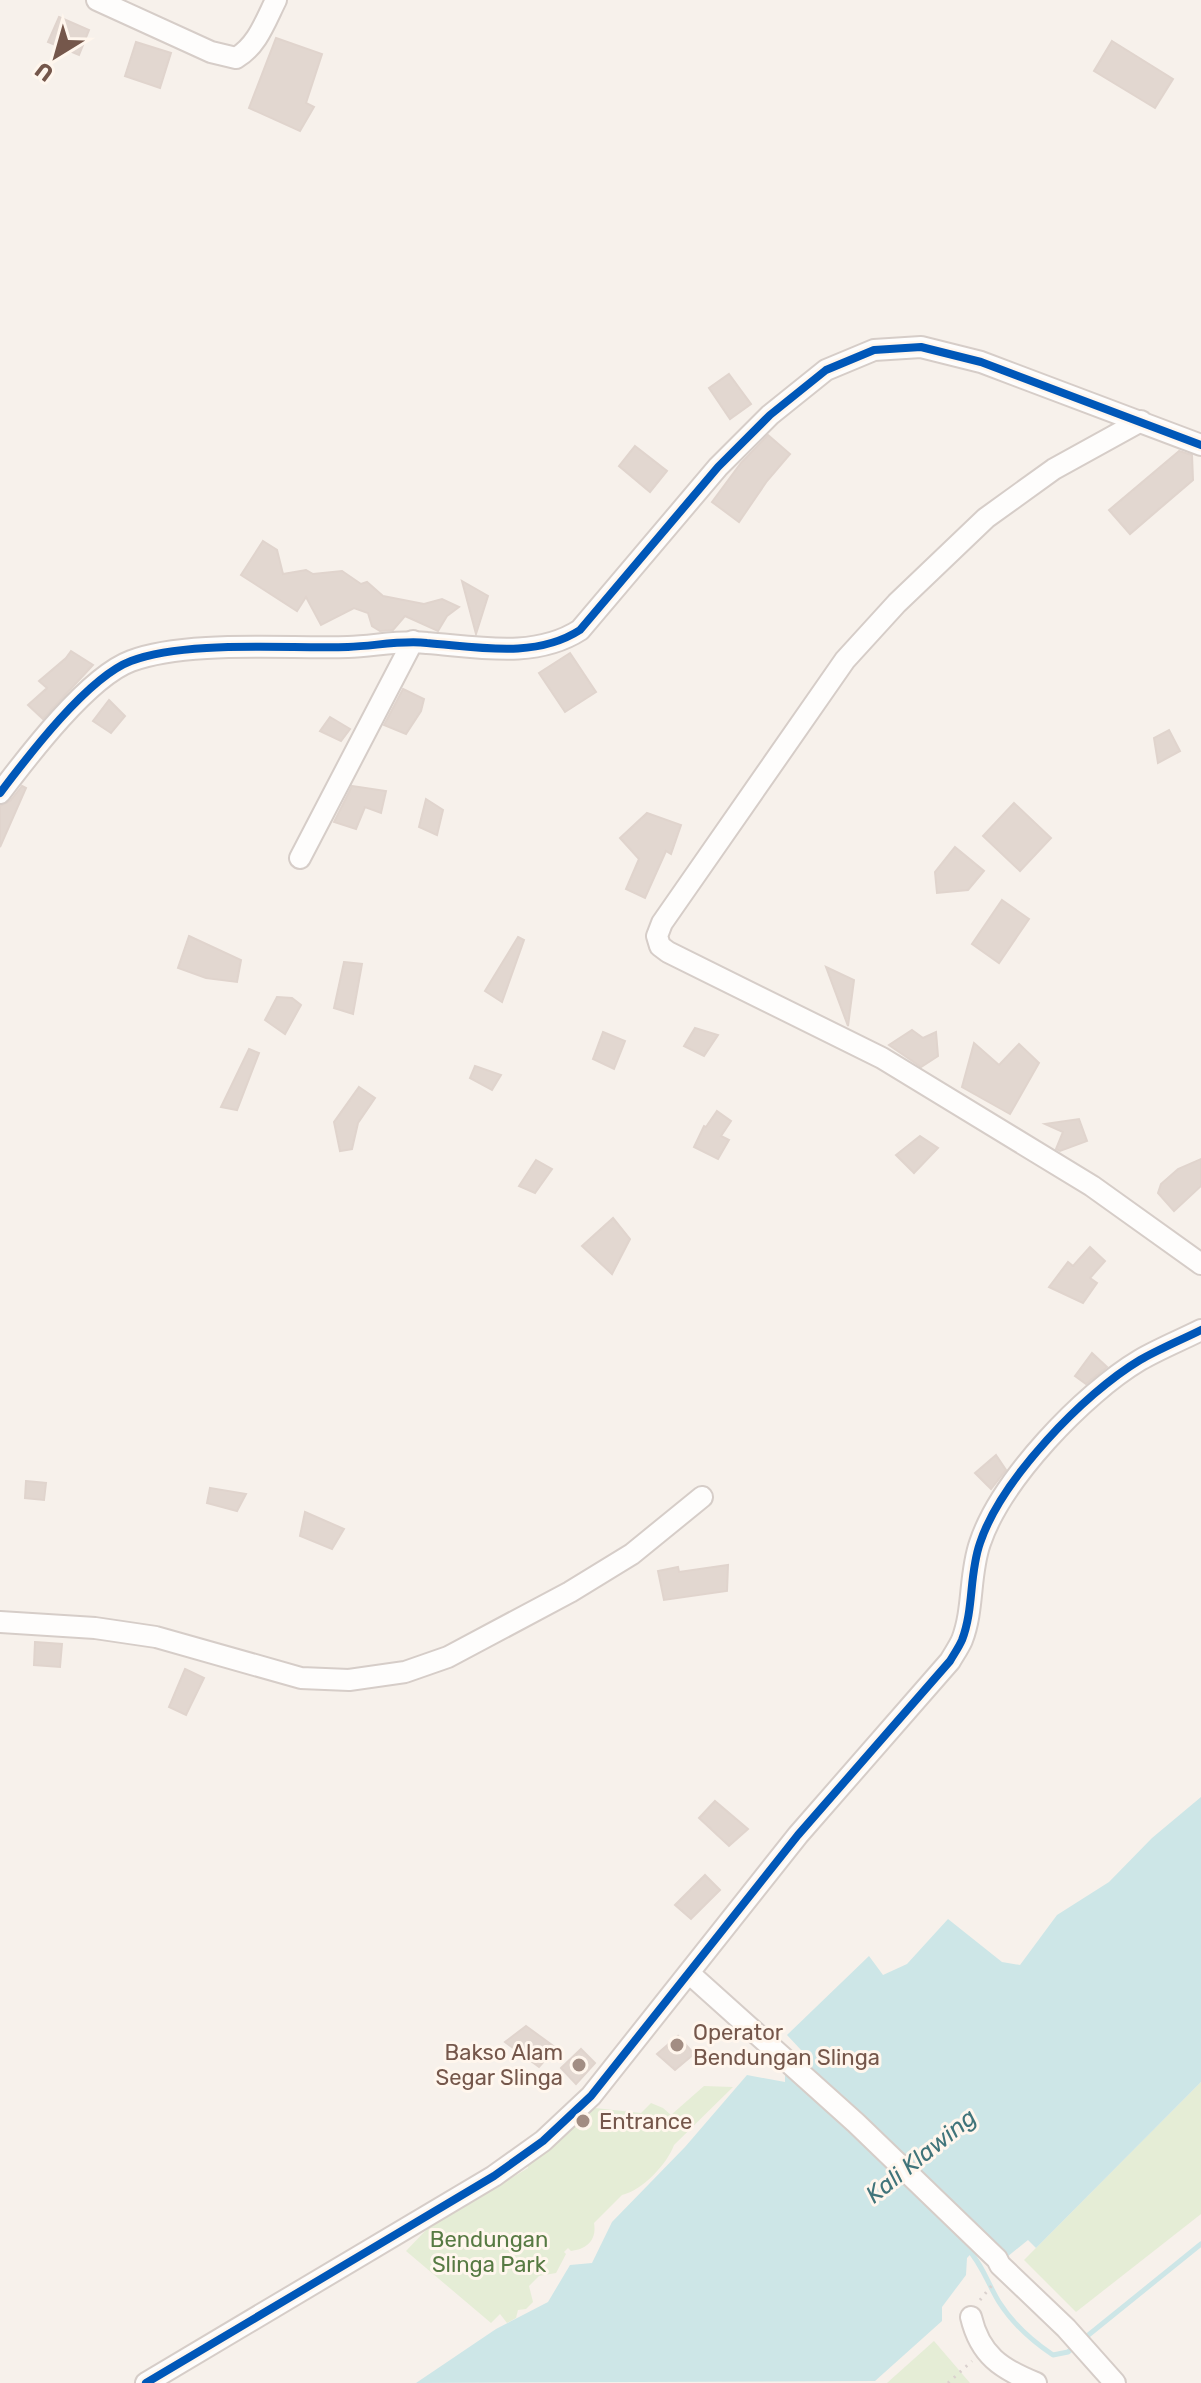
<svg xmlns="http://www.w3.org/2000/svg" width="1201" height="2383" font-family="Rubik,sans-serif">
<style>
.green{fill:#e5edd6}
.water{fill:#cde6e7}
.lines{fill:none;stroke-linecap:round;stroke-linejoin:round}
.stream{stroke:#cde6e7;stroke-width:5}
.building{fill:#e2d7d0;stroke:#e0d4cd;stroke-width:2}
.minor-casing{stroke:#d6cdc8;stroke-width:24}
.path{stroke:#dad1ce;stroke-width:3;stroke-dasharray:2 6;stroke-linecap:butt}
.minor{stroke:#fefdfc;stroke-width:20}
.cycleway-casing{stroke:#fff6ed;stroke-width:13}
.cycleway{stroke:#0057b8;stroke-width:8}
.poi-dot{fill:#a28d83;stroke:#fff6ed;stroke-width:3}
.labels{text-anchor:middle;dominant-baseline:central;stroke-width:6;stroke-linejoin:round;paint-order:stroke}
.poi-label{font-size:22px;fill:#75574b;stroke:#fff6ed;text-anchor:start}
.park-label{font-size:22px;fill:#577a43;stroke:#fff6ed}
.water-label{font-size:24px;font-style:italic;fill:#40747a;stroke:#fff6ed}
</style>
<rect width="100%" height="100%" fill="#f7f1eb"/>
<!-- green -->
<g class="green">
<polygon points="1201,2082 1201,2214 1076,2312 1024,2260"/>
<path d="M704,2086l29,1 -59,58c-7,19 -31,45 -52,50l-28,28c3,17 -7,26 -23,28l-3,-3 -4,4 2,2 -10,19 -17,3 -10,10 4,16 -7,7 -8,1 -2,8 -9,5 -7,-9 -9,9 -85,-72 21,-22 101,-61 -1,-6 39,-36 8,1 21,-19 46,5 10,-10 12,5 8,7z"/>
<polygon points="934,2341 970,2383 887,2383"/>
</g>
<!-- water -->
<polygon class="water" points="1201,1797 1201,2082 1036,2248 1028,2240 1007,2257 986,2238 967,2258 966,2275 942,2307 942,2321 875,2381 416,2383 496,2329 548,2302 570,2265 592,2263 612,2222 685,2147 747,2075 785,2082 785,2060 801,2050 787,2035 869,1956 883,1975 907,1964 948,1919 1002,1962 1020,1965 1057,1915 1109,1882 1152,1838"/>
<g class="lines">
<!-- stream -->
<g class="stream">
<path d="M967,2248c15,16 21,36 32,54 14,22 33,39 54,53l15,-3 6,-5"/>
<polyline points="1081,2341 1201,2244"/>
</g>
</g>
<!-- building -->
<g class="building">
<polygon points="59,17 89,30 79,55 48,42"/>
<polygon points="276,38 322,54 306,103 314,107 300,131 249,108"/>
<polygon points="1112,41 1173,79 1155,108 1094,71"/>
<polygon points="136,42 171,53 160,88 125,76"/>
<polygon points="729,374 751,404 730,419 709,388"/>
<polygon points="768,435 790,454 767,481 739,522 712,502 741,463"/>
<polygon points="635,446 667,471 650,492 619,466"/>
<polygon points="1179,451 1192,455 1193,480 1130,534 1109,510"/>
<polygon points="263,541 277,550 283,574 306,570 313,574 342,571 361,584 367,582 383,596 424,604 442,599 459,607 447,616 438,631 405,616 393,630 380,631 372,626 368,613 354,608 321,625 306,597 297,611 241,575"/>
<polygon points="462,581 488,596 476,634"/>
<polygon points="71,651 93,665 43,719 28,705 47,688 39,681 66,658"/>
<polygon points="570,653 596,692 565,712 539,673"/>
<polygon points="403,689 424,699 421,711 406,734 384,725"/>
<polygon points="109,700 125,716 111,733 93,721"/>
<polygon points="330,717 350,729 341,741 320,731"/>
<polygon points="1169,730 1180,751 1158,763 1154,738"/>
<polygon points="22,786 26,788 0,847 0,806 10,801"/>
<polygon points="352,786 386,791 381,813 365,807 356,829 334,822"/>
<polygon points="426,799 443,810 437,835 419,827"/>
<polygon points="1014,803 1051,838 1020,871 983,836"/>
<polygon points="647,813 681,825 671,854 666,851 645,898 626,889 639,859 620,838"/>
<polygon points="955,847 984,871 968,890 937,893 935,872"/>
<polygon points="1002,900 1029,919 999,963 972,944"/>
<polygon points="189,936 241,960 237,982 206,978 178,968"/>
<polygon points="518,937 524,940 502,1002 485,991"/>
<polygon points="344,962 362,964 353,1014 334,1008"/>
<polygon points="826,967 854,980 848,1026"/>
<polygon points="277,997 292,998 301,1005 285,1034 265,1020"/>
<polygon points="695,1028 718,1035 704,1056 684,1046"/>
<polygon points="912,1030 923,1038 936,1032 938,1056 921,1067 889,1045"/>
<polygon points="603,1032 625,1041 614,1069 593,1059"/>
<polygon points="974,1043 999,1065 1019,1044 1039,1063 1010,1114 962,1087"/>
<polygon points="249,1049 259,1053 237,1110 221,1107"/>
<polygon points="475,1066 501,1075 492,1090 470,1078"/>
<polygon points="359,1087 375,1098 358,1123 352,1149 340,1151 334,1122"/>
<polygon points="717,1111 731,1121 721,1136 729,1140 718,1159 694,1147 704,1126 706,1127"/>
<polygon points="1079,1119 1087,1141 1060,1151 1056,1149 1063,1132 1045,1124"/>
<polygon points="920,1136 938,1148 914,1173 896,1155"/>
<polygon points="1201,1159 1201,1186 1174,1211 1158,1193 1161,1184 1178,1169"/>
<polygon points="536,1160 552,1169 535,1193 519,1186"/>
<polygon points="613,1218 630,1239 612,1274 582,1246"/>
<polygon points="1090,1247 1105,1261 1090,1278 1097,1283 1083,1303 1049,1287 1068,1262 1073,1266"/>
<polygon points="1092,1353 1107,1367 1086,1384 1075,1376"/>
<polygon points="996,1455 1006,1470 991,1489 975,1473"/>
<polygon points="26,1481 46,1483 44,1500 25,1498"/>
<polygon points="210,1488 246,1494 237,1511 207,1503"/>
<polygon points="305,1512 344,1529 332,1549 300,1536"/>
<polygon points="728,1565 727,1591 664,1600 658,1571 678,1567 679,1572"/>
<polygon points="35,1642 62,1644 60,1667 34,1665"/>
<polygon points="185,1669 204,1678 186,1715 169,1707"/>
<polygon points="715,1801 748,1829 729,1846 699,1818"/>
<polygon points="705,1875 720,1890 691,1919 675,1905"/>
<polygon points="526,2026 556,2048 539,2067 505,2042"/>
<polygon points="678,2036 694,2054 675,2070 657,2054"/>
<polygon points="581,2049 595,2063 576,2084 561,2068"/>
</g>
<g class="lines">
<defs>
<g id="minor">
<path d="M97,0l114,52 25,6c21,-12 29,-36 40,-58"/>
<polyline points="1141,421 1054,469 986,518 897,603 845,660 662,923 657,936 660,946 668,952 882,1058 1092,1186 1201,1264"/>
<path d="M0,793c28,-37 88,-116 131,-132 55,-21 157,-12 217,-14 27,-1 53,-7 79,-4 51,4 108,16 153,-13l138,-163 52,-52 56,-45 48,-20 47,-3 60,15 220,83"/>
<polyline points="300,858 413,641"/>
<polyline points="0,1622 95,1628 156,1637 301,1678 349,1680 405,1672 448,1657 570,1592 632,1554 702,1497"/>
<polyline points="690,1974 856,2123 997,2259 1000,2265 1066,2328 1115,2383"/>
<path d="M971,2317c9,38 30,52 65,66"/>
<path d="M146,2383l348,-207 49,-35 48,-45 207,-261 152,-174c4,-7 9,-14 12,-21 12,-31 7,-66 18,-97 21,-63 103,-149 160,-183 19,-11 41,-20 61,-30"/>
</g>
</defs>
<!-- minor casing -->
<use href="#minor" class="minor-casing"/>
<!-- path -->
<g class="path">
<polyline points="980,2300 993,2284"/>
<polyline points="948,2383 972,2361"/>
</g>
<!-- minor -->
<use href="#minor" class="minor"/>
<defs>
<g id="cycleway">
<path d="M0,793c28,-37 88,-116 131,-132 55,-21 157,-12 217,-14 27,-1 53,-7 79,-4 51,4 108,16 153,-13l138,-163 52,-52 56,-45 48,-20 47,-3 60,15 220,83"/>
<path d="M146,2383l348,-207 49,-35 48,-45 207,-261 152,-174c4,-7 9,-14 12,-21 12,-31 7,-66 18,-97 21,-63 103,-149 160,-183 19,-11 41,-20 61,-30"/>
</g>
</defs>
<!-- cycleway casing -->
<use href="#cycleway" class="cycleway-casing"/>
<!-- cycleway -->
<use href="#cycleway" class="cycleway"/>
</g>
<!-- markers -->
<g class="poi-dot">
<circle cx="677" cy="2045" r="8"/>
<circle cx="579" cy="2065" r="8"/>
<circle cx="583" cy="2121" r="8"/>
</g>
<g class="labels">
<!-- poi labels -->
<g class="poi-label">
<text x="693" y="2032">Operator<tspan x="693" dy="25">Bendungan Slinga</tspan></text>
<text x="563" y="2052" text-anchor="end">Bakso Alam<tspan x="563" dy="25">Segar Slinga</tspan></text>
<text x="599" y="2121">Entrance</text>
</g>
<!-- park labels -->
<g class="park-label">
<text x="489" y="2239">Bendungan<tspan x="489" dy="25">Slinga Park</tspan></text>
</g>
<!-- water labels -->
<g class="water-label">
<text transform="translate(921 2156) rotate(-39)">Kali Klawing</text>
</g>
</g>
<!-- north arrow -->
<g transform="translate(56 56) rotate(217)" stroke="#fff6ed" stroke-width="6" paint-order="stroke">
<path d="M0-6L14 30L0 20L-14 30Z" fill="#75574b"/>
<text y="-12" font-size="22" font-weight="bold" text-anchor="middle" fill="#75574b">U</text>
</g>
</svg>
